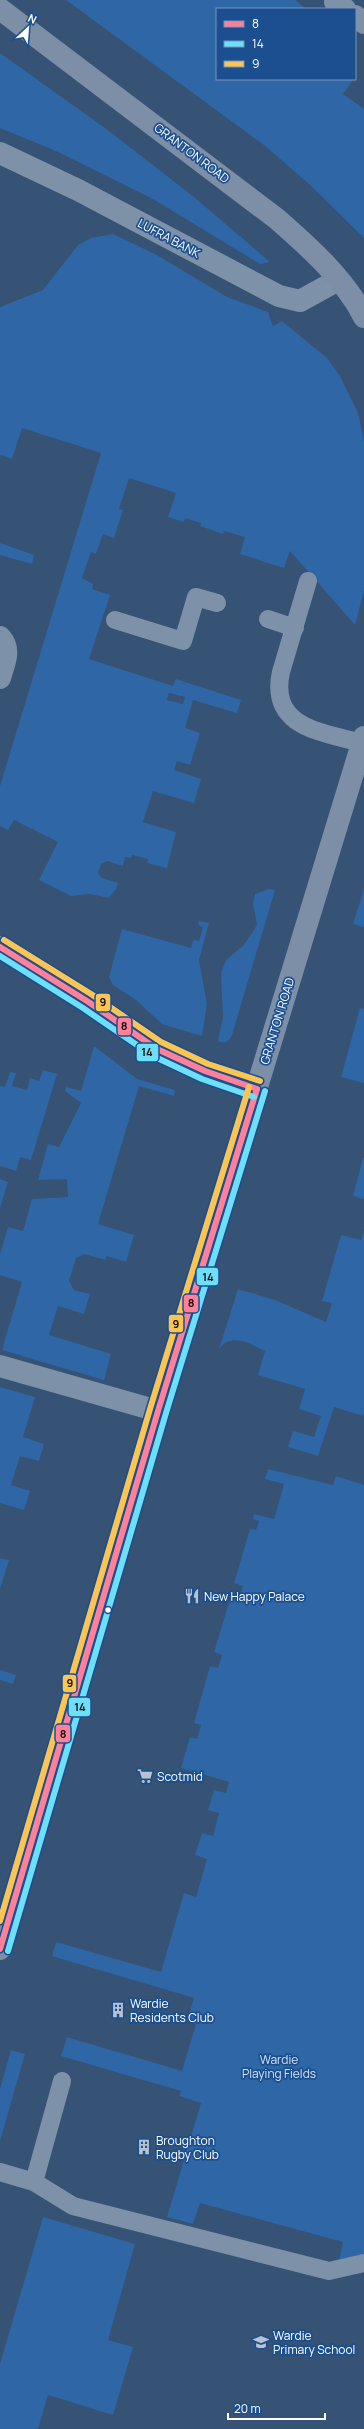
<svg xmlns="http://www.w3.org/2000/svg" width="364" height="2429" font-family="Manrope,sans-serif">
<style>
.green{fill:#2f66a5;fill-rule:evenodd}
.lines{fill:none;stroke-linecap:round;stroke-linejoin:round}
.lane{stroke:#7d92a8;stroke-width:18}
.street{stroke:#7d92a8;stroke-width:22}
.secondary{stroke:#798da4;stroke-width:22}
.primary{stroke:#7d8ea7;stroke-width:22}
.bus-1-casing{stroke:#1b4f8f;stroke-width:9}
.bus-2-casing{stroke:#1b4f8f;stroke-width:9}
.bus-3-casing{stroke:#1b4f8f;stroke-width:9}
.bus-1{stroke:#ff8098;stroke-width:6}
.bus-2{stroke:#6ddff8;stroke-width:6}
.bus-3{stroke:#fcc553;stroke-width:6}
.bus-dot{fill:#fff;stroke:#1b4f8f;stroke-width:1.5}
.labels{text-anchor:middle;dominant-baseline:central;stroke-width:3.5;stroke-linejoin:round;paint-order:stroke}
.street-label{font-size:12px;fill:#fff;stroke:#1b4f8f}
.poi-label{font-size:12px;fill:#fff;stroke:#1b4f8f;text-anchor:start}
.park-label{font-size:12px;fill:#cfe3fa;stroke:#1b4f8f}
.line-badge{stroke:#1b4f8f;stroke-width:1.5}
.pale-badge-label{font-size:11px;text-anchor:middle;font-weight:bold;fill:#111}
</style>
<rect width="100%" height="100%" fill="#365274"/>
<!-- green -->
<g class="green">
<polygon points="66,0 295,0 304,7 303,9 217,9 217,79 354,79 343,94 364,109 364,238 309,184 264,145"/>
<polygon points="0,53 105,128 194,197 270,262 260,264 153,199 58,152 0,128"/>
<path d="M113,234l42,20 72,43 41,15 5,14 9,-5 45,37 13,18 18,37 6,28v149l-9,35 -65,-74 -6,17 -44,-14 5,-17 -21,-6 -1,3 -23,-8 1,-3 -16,-5 -1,4 -16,-5 8,-24 -47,-15 -10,31 4,1 -9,28 -11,-4 -7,20 -5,-2 -9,26 11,6 -1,5 18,6 -21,64 84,27 3,-7 65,21 -4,13 -44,-13 -8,28 15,5 -10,32 -13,-4 -3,9 27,9 -7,24 -41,-12 -10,31 33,10 -9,36 -20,-5 1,-4 -16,-4 -1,3 -6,-1 -2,9 -16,-5 -6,3 -3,9 4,5 16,5 -2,6 -7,9 -19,-4 -19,2 -32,-16 19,-38 -44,-22 -6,10 -8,-4v-40l101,-333 -79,-25 -10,31 -11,-4 -1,2v-150l43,-17 35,-45 13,-7zM169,693l16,4 -2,7 -16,-4z"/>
<polygon points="0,543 34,555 32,564 0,555"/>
<path d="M269,889l6,1 -43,145c-3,7 -7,9 -14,6l5,-25 -2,-43 5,-13 18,-15 13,-20 -4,-21 2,-10z"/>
<polygon points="364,889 364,927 353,924"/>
<polygon points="199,921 209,923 199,960 207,1004 202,1036 162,1024 136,1000 113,985 109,977 122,929 191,948 193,940 199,941 203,927 198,925"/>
<polygon points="360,1008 364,1009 364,1083 341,1077"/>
<polygon points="94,1046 137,1079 175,1090 174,1096 139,1086 98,1224 134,1235 126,1262 107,1256 105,1260 84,1254 76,1258 69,1281 74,1290 90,1294 84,1314 58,1306 49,1335 111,1354 104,1380 2,1350 22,1282 0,1275 0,1254 8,1227 23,1231 32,1199 68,1197 67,1179 38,1180 48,1144 59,1147 81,1103 65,1091 66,1087 81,1091"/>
<polygon points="43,1070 57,1074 31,1160 20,1157 16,1171 0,1166 0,1086 5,1087 10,1072 16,1073 12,1086 27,1090 30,1078 39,1081"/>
<polygon points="363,1158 364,1158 364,1199 353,1196"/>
<polygon points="0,1179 8,1182 0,1208"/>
<path d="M364,1230v182l-1,4 -29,-9 -16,49 -30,-9 5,-16 21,6 7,-21 -22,-7 6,-20 -47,-14 7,-24c-15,-7 -33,-19 -46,-2l19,-60 37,11 51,22 6,-19 -10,-2 19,-66 20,5z"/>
<polygon points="0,1387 35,1397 23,1437 44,1444 39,1461 20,1456 11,1485 30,1491 24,1510 0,1503"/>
<polygon points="268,1469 333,1485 336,1476 364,1485 364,2266 337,2270 343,2242 200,2203 193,2224 167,2217 201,2103 179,2096 181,2091 61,2056 67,2037 182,2071 196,2024 187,2021 194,1998 52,1956 56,1942 161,1972 184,1893 196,1897 207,1859 195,1855 202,1833 213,1836 219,1813 208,1810 214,1790 226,1793 229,1782 181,1768 190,1737 197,1739 201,1725 194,1723 210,1666 218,1668 222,1655 214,1652 230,1599 238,1602 243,1586 234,1583 250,1529 256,1530 259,1521 253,1519 254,1514 274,1519 284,1484 265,1479"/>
<polygon points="0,1558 9,1560 0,1589"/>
<polygon points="0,1670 16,1675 13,1684 0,1680"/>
<polygon points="11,2050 25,2054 0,2141 0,2089"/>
<polygon points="43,2217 135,2244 108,2340 133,2347 113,2415 48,2395 38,2429 0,2429 0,2364"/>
</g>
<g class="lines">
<!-- lane -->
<g class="lane">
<path d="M308,581l-27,91c-12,56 41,60 81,71"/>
<polyline points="268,619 295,628"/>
<polyline points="115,620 183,641 196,597 217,603"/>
<polyline points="0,2172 34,2182 73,2206 329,2271 364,2263"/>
<polyline points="34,2182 62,2081"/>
</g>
<!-- street -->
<g class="street">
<polyline points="336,0 335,2 345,9"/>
<polyline points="355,16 364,23"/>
<polyline points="0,153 78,190 279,296 300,301 338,280"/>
<path d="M0,637c12,13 4,26 0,41"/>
<polyline points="0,1366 158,1411"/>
</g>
<!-- secondary -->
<polyline class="secondary" points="0,947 87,1001 157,1049 205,1071 257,1089"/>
<!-- primary -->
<g class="primary">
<path d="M0,9l277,210c32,28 68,60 87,98"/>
<polyline points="0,1949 158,1411 364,737"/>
</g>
<defs>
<g id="bus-1">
<polyline points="0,947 87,1001 157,1049 205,1071 257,1089"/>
<polyline points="0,1949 158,1411 257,1089"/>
</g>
<g id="bus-2">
<polyline points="0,956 83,1008 153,1056 202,1079 254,1097"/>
<polyline points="8,1951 166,1413 265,1091"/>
</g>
<g id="bus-3">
<polyline points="4,940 91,994 161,1042 208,1064 260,1081"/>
<polyline points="0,1921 150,1409 249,1087"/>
</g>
</defs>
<!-- bus-1 casing -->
<use href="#bus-1" class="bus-1-casing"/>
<!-- bus-2 casing -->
<use href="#bus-2" class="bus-2-casing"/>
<!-- bus-3 casing -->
<use href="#bus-3" class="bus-3-casing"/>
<!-- bus-1 -->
<use href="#bus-1" class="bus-1"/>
<!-- bus-2 -->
<use href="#bus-2" class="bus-2"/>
<!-- bus-3 -->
<use href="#bus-3" class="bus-3"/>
</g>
<!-- icons -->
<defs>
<symbol id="restaurant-bare" viewBox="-9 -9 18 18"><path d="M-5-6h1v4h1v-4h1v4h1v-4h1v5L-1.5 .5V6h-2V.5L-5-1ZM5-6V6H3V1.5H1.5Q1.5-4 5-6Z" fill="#b9c2ce" stroke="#1b4f8f" stroke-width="2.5" paint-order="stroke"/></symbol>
<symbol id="supermarket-bare" viewBox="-9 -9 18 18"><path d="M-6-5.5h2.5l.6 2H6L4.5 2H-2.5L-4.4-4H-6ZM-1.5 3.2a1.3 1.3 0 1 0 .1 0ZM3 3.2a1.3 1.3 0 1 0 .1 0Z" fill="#b9c2ce" stroke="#1b4f8f" stroke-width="2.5" paint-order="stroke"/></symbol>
<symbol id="building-bare" viewBox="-9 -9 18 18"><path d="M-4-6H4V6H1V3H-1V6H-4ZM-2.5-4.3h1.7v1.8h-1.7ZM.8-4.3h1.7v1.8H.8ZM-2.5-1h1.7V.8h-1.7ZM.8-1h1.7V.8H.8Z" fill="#b9c2ce" stroke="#1b4f8f" stroke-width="2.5" paint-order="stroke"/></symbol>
<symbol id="school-bare" viewBox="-9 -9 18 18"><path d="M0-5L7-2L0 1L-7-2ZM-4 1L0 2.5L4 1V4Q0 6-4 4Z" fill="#b9c2ce" stroke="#1b4f8f" stroke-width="2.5" paint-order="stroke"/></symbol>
</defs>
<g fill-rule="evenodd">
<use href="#restaurant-bare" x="181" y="1585" width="22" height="22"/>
<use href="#supermarket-bare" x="134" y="1765" width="22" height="22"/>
<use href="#building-bare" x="107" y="1999" width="22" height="22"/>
<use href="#building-bare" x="133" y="2136" width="22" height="22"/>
<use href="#school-bare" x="250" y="2331" width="22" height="22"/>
</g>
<!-- markers -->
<circle class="bus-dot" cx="108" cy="1610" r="3.5"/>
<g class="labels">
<!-- street labels -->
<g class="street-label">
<text transform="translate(192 153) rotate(37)">GRANTON ROAD</text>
<text transform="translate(169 238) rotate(28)">LUFRA BANK</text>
<text transform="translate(277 1021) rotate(-73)">GRANTON ROAD</text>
</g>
<!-- poi labels -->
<g class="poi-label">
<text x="204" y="1596">New Happy Palace</text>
<text x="157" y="1776">Scotmid</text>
<text x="130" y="2003">Wardie<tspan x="130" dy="14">Residents Club</tspan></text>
<text x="156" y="2140">Broughton<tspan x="156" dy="14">Rugby Club</tspan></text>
<text x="273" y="2335">Wardie<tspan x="273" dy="14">Primary School</tspan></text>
</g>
<!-- park labels -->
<g class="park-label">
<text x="279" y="2059">Wardie<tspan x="279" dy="14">Playing Fields</tspan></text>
</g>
</g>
<g class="line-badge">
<rect x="95" y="993" width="16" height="19" rx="4" fill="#fcc553"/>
<rect x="117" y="1017" width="15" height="19" rx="4" fill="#ff8098"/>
<rect x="136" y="1043" width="23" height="19" rx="4" fill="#6ddff8"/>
<rect x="196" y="1267" width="23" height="19" rx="4" fill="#6ddff8"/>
<rect x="183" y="1294" width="16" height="19" rx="4" fill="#ff8098"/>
<rect x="168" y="1314" width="16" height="19" rx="4" fill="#fcc553"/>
<rect x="62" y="1674" width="15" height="19" rx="4" fill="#fcc553"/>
<rect x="68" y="1697" width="23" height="20" rx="4" fill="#6ddff8"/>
<rect x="55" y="1724" width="16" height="19" rx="4" fill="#ff8098"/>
</g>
<g class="pale-badge-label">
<text x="103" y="1006">9</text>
<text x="124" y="1030">8</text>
<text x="147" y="1056">14</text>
<text x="208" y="1281">14</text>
<text x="191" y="1307">8</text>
<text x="176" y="1328">9</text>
<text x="70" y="1687">9</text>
<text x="80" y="1711">14</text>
<text x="63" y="1738">8</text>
</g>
<!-- legend -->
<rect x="216" y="8" width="140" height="72" fill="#1b4f8f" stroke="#7695bc"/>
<rect x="224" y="21" width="20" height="6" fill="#ff8098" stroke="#7695bc"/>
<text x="252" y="28" font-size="12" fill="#ffffff">8</text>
<rect x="224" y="41" width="20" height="6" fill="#6ddff8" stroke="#7695bc"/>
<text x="252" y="48" font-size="12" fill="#ffffff">14</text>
<rect x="224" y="61" width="20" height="6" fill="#fcc553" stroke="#7695bc"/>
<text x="252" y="68" font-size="12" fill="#ffffff">9</text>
<!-- north arrow -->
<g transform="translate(28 28) rotate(26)" stroke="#1b4f8f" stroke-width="3" paint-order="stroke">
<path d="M0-3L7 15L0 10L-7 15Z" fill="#ffffff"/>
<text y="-6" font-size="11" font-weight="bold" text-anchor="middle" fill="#ffffff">N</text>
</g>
<!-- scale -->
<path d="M228 2413v6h97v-6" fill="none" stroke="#ffffff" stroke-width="2"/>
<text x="234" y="2413" font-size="12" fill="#ffffff" stroke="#1b4f8f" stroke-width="3" paint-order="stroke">20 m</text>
</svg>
